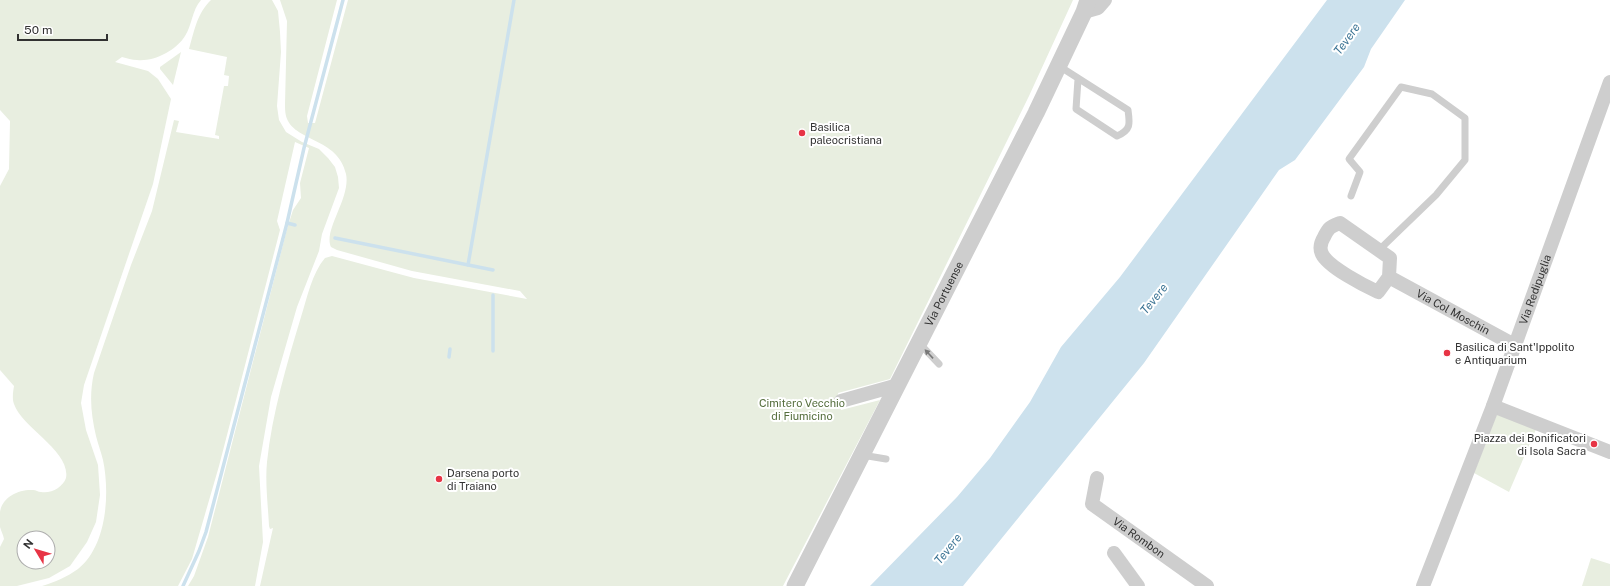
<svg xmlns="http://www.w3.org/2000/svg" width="1610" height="586" font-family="'Public Sans',sans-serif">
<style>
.green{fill:#e8eee0;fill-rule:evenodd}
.water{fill:#cce1ed}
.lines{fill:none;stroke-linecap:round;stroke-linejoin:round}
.stream{stroke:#cce1ed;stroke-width:3.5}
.service{stroke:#cecece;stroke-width:7}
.minor{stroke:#cecece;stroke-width:14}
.tertiary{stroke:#cecece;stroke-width:17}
.oneway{fill:#787878}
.poi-dot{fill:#e73445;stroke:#fff;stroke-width:1.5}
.labels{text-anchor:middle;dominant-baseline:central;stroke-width:4;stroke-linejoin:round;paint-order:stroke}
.poi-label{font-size:11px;fill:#313131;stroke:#fff;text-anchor:start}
.street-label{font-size:11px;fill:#313131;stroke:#fff}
.park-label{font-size:11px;fill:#556e3d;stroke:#fff}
.water-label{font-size:12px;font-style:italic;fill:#3d7595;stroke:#fff}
</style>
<rect width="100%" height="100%" fill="#fff"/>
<!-- green -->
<g class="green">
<path d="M0,0h201c-9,10 -9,25 -16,36 -9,15 -32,26 -48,24 -5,0 -10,-2 -15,-3l-7,5 33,9 10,8 13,20 -18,85 -69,201 -3,18 5,27 12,35 2,30 -4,27 -9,20 -17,24 -21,12 -32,8h-17v-39l4,-8c-1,-5 -3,-8 -4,-12 0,-4 0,-11 0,-15 2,-15 19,-23 33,-22 3,0 5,2 8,2 10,2 22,-5 25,-14 5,-27 -44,-50 -52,-74 -2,-5 -1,-12 0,-18l-14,-16v-184l9,-17 1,-48 -10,-11zM24,538h24v24h-24z"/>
<path d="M211,0h61l6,11 2,21 1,20 -4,54 2,14 7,12 16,10 17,7 9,9 7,9 3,10 1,11 -17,46 -3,17 -22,56 -26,90 -12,69 4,76 -8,44h-67l6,-10 14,-39 79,-308 6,-19 8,-12 -1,-15 9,-35 -14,-6 -18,79 3,9 -61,236 -27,93 -14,27h-136c13,-4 25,-9 36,-17 29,-23 32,-76 25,-109 -2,-8 -5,-16 -7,-24 -5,-21 -7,-41 -2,-63l37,-108 21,-54 22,-91 5,1 -3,11 43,7v-3l-4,-1 9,-49h4l1,-10 -5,-1 3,-18 -38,-8c5,-17 8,-36 22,-49z"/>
<path d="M280,0h57l-30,116 1,7h7l33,-123h725l-44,96 -139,283 -52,14 3,17 39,-10 -97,186h-523l13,-58 -3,1 -1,-3c-1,-21 -4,-43 -2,-64 5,-48 20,-99 34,-145 6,-19 11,-44 24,-59l7,-2 82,22 113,21 -7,-8 -108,-20 -75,-21 -6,-3c-8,-17 20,-49 15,-73 -8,-37 -53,-32 -60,-58 -1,-4 -1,-8 -1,-12l2,-83z"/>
<polygon points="181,52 173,85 160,69 160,67"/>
<polygon points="1498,411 1537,427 1509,492 1474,473"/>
<polygon points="1591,558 1610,564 1610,586 1582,586"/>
</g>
<!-- water -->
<polygon class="water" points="1327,0 1405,0 1371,49 1364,67 1295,160 1279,170 1144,363 963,586 870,586 957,497 990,458 1030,402 1061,347 1120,277"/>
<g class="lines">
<!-- stream -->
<g class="stream">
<polyline points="287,223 295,225"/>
<polyline points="335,238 493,270"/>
<polyline points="468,265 514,0"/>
<polyline points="493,295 493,351"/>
<polyline points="449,357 450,349"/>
<polyline points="183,586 199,551 206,532 287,223 304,148 343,0"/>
</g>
<!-- service -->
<g class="service">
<path d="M1059,66l69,44c2,14 3,20 -11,26l-41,-27 2,-30"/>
<polyline points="1351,196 1360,172 1349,159 1401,87 1432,94 1465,118 1465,160 1436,195 1379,250"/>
<polyline points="920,344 939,364"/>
<polyline points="862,455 886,459"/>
</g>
<!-- minor -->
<g class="minor">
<polyline points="1084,12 1098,8 1105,0"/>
<path id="s1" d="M1389,277l-11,15c-13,-6 -50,-25 -56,-38 -3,-6 -1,-12 2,-17 5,-10 6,-10 16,-14l50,35 -1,19 127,69"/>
<polyline points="841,401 898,385"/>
<polyline points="1493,406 1610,452"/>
<path id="s2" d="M1097,478l-5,26 115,82"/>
<polyline points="1114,553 1138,586"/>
<path id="s3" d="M1423,586l70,-180 117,-324"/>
</g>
<!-- tertiary -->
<path class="tertiary" id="s4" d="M795,586l241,-473 48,-101 4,-12"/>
</g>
<!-- one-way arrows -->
<defs><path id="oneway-solid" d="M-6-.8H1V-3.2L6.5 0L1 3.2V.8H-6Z"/></defs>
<use class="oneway" href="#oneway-solid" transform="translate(929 354) rotate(-133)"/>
<!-- markers -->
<g class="poi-dot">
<circle cx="802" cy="133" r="4"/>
<circle cx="1447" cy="353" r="4"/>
<circle cx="1594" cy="444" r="4"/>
<circle cx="439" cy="479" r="4"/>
</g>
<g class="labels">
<!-- poi labels -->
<g class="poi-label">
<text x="810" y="127">Basilica<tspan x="810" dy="13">paleocristiana</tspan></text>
<text x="1455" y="347">Basilica di Sant'Ippolito<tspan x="1455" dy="13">e Antiquarium</tspan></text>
<text x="1586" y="438" text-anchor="end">Piazza dei Bonificatori<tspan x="1586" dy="13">di Isola Sacra</tspan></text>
<text x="447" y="473">Darsena porto<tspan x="447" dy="13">di Traiano</tspan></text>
</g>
<!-- street labels -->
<g class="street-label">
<text stroke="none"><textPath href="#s3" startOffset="317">Via Redipuglia</textPath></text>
<text stroke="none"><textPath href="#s4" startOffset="328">Via Portuense</textPath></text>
<text stroke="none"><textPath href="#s1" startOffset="280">Via Col Moschin</textPath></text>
<text stroke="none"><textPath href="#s2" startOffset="84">Via Rombon</textPath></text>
</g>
<!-- park labels -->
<g class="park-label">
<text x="802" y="403">Cimitero Vecchio<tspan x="802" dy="13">di Fiumicino</tspan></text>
</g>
<!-- water labels -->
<g class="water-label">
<text transform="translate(1347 39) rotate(-54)">Tevere</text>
<text transform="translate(1154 299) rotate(-51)">Tevere</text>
<text transform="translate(948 549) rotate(-51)">Tevere</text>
</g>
</g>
<!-- north arrow -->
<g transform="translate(36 550) rotate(308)"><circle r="19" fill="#ffffff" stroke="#adadad"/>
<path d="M0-3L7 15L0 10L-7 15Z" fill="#e73445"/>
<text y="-6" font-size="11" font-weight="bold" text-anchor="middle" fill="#313131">N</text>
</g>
<!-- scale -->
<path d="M18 34v6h89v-6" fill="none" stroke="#313131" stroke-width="2"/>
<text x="24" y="34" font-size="12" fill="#313131" stroke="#ffffff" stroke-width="3" paint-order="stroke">50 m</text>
</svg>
